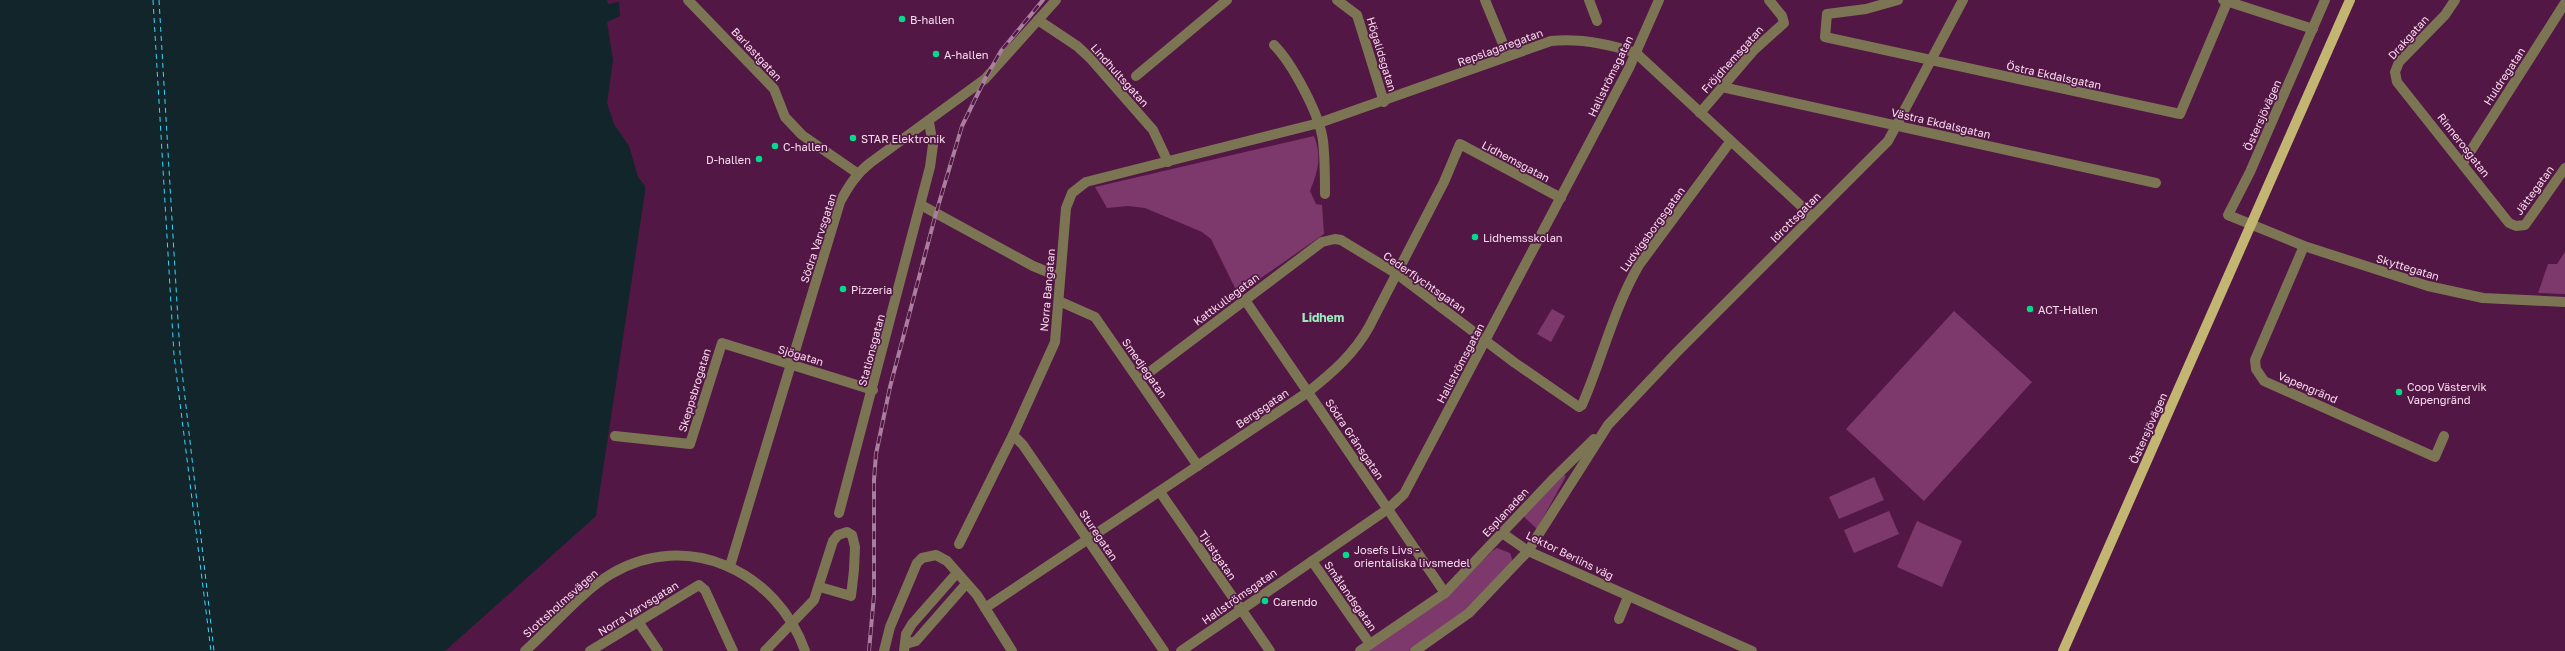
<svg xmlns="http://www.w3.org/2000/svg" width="2565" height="651" font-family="'Golos Text',sans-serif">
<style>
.green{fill:#7d396b}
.water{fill:#11252b}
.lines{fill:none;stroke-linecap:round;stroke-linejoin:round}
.ferry{stroke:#37d8ff;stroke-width:1;stroke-dasharray:5 4;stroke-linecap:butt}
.minor{stroke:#7b7554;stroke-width:10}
.major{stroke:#c3b672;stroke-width:10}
.rail-casing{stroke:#aa7e9e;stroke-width:4}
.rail{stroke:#521744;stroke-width:2.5;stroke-dasharray:8;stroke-linecap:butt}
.poi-dot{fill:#05d98b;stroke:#521744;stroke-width:1.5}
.labels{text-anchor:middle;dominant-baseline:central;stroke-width:3.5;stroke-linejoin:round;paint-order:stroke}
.poi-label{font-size:11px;fill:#fcddf1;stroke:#521744;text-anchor:start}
.street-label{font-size:11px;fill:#fcddf1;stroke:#521744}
.neighbourhood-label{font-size:12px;font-weight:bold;fill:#9cebbe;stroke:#521744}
</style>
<rect width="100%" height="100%" fill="#521744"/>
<!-- green -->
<g class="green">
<path d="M1314,136c8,20 4,36 -4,55l6,13 6,1 2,29 -86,60 -27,-55 -9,-7 -57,-24 -17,-2 -21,2 -12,-21z"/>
<polygon points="2565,252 2565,294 2538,293 2548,264 2557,264"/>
<polygon points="1552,309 1565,316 1551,342 1537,334"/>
<polygon points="1954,311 2032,382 1924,501 1846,429"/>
<polygon points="1563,474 1566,476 1537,529 1523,516"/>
<polygon points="1874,477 1884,500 1839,519 1829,497"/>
<polygon points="1889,511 1899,534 1854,553 1844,530"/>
<polygon points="1917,521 1962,541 1942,587 1897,567"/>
<polygon points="1497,548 1510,553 1513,562 1474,604 1409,651 1367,651 1445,599 1492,551"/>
</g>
<!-- water -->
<polygon class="water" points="0,0 607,0 608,4 619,2 620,16 607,22 613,60 607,103 614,124 629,146 638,177 645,186 645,192 596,516 445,651 0,651"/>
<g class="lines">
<!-- ferry -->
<g class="ferry">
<polyline points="153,0 174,355 211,651"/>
<polyline points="159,0 180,354 214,651"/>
</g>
<!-- minor -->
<g class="minor">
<polyline points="688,0 774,89 785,117 802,135 857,173"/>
<polyline points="1337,0 1357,15 1384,102"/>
<polyline points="1485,0 1508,56"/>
<polyline points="1589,0 1597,21"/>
<polyline points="1898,0 1866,9 1827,14 1825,37 2180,114 2228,0"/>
<polyline points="2223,0 2313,29"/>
<polyline points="2325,0 2250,172 2228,215 2304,246 2428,286 2483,298 2565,302"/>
<polyline points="2455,0 2445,15 2399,62 2395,72 2397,82 2509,223 2516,226 2525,225 2565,168"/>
<polyline points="1038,20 1077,46 1090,58 1153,130 1168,162"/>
<path d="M1274,45c18,18 46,70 49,96 2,17 2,35 2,53"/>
<polyline points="1136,76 1227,0"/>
<polyline points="1722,87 2156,183"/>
<polyline points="1700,113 1754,50 1784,23 1782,16 1769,0"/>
<polyline points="2463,163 2565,3"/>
<polyline points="921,205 1033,266 1060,277"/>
<polyline points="2304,246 2255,360 2256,369 2264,381 2435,457 2444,436"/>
<polyline points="1245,300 1445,593"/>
<polyline points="1059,301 1095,317 1198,466"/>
<path d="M1139,380l183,-138 13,-3 6,1 56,34 118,89 64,44 3,-2c20,-46 32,-97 57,-140l91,-123"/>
<polyline points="1013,435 1023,445 1164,651"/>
<polyline points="615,436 690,444 722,343 873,390"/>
<polyline points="1160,492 1270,651"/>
<polyline points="839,513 930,167 933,145 929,122"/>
<polyline points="1502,533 1528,551 1752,651"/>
<path d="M959,544l54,-109 42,-93 11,-134 6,-15 14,-11 233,-59 232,-82c28,-3 58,3 85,12l176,163"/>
<polyline points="1312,561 1370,644"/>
<path d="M730,566l110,-364c8,-15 16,-28 30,-39l115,-84 71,-79"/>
<path d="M985,608l323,-216c24,-19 46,-38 61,-65l75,-145 16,-38 101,54"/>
<polyline points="1619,619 1628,597"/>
<polyline points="639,623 658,651"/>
<polyline points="906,644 916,641 966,584"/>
<path d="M525,651c26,-23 57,-60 86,-77 76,-45 166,-3 194,77"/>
<polyline points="590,651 699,585 705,590 733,651"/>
<polyline points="765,651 814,600 833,541 838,535 847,532 852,535 855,547 854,570 851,596 820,587"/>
<polyline points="884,651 890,627 917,563 922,558 936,555 947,561 977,595 1012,651"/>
<polyline points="904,651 906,634 912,624 956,574"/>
<polyline points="1181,651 1388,509 1404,494 1629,68 1659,0"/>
<polyline points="1360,651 1445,593 1554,478 1594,439"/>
<polyline points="1415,651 1469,613 1528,551 1608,425 1676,353 1888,141 1963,0"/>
</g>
<!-- major -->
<polyline class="major" points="2063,651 2350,0"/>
<defs>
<polyline id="rail" points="869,651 874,595 874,480 876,454 890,387 936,213 962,126 985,79 1001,51 1043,0"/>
</defs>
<!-- rail casing -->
<use href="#rail" class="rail-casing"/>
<!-- rail -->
<use href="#rail" class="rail"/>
</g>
<!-- markers -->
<g class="poi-dot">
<circle cx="902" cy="19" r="4"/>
<circle cx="936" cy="54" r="4"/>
<circle cx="853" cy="138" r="4"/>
<circle cx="775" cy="146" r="4"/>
<circle cx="759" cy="159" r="4"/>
<circle cx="1475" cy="237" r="4"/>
<circle cx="843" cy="289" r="4"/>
<circle cx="2030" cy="309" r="4"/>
<circle cx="2399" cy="392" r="4"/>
<circle cx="1346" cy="555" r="4"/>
<circle cx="1265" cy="601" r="4"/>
</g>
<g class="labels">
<!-- poi labels -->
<g class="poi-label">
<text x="910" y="19">B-hallen</text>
<text x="944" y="54">A-hallen</text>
<text x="861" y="138">STAR Elektronik</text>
<text x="783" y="146">C-hallen</text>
<text x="751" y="159" text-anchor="end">D-hallen</text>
<text x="1483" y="237">Lidhemsskolan</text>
<text x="851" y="289">Pizzeria</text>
<text x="2038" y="309">ACT-Hallen</text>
<text x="2407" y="386">Coop Västervik<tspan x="2407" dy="13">Vapengränd</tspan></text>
<text x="1354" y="549">Josefs Livs -<tspan x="1354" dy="13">orientaliska livsmedel</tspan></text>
<text x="1273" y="601">Carendo</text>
</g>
<!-- street labels -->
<g class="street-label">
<text transform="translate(2408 37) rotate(-48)">Drakgatan</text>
<text transform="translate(1500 47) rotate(-20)">Repslagaregatan</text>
<text transform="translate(757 54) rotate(47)">Barlastgatan</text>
<text transform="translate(1382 54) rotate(73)">Högalidsgatan</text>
<text transform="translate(1732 59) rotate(-48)">Fröjdhemsgatan</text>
<text transform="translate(1120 75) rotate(48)">Lindhultsgatan</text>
<text transform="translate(2054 75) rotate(12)">Östra Ekdalsgatan</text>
<text transform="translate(1610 76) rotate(-64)">Hallströmsgatan</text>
<text transform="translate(2504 76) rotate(-57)">Huldregatan</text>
<text transform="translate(2262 115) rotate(-66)">Östersjövägen</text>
<text transform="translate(1941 123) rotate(13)">Västra Ekdalsgatan</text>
<text transform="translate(2464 145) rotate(52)">Rinnerosgatan</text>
<text transform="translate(1516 161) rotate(28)">Lidhemsgatan</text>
<text transform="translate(2534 190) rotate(-54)">Jättegatan</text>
<text transform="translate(1795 217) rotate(-45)">Idrottsgatan</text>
<text transform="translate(1652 229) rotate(-54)">Ludvigsborgsgatan</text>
<text transform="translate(818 238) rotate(-72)">Södra Varvsgatan</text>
<text transform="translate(2408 267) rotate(17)">Skyttegatan</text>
<text transform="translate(1425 282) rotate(35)">Cederflychtsgatan</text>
<text transform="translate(1047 290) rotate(-85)">Norra Bangatan</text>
<text transform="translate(1226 299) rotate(-37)">Kattkullegatan</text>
<text transform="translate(871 350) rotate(-75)">Stationsgatan</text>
<text transform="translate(801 355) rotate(17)">Sjögatan</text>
<text transform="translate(1460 363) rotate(-62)">Hallströmsgatan</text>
<text transform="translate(1145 368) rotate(55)">Smedjegatan</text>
<text transform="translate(2308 387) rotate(23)">Vapengränd</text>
<text transform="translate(694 390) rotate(-73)">Skeppsbrogatan</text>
<text transform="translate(1262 408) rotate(-34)">Bergsgatan</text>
<text transform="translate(2148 428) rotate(-66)">Östersjövägen</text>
<text transform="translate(1355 439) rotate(56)">Södra Gränsgatan</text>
<text transform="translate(1505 512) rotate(-47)">Esplanaden</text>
<text transform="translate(1099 535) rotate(56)">Sturegatan</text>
<text transform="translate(1218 555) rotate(56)">Tjustgatan</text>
<text transform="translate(1570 555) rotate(26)">Lektor Berlins väg</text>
<text transform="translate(1239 596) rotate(-35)">Hallströmsgatan</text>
<text transform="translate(1351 596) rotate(55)">Smålandsgatan</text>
<text transform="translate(560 603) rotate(-42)">Slottsholmsvägen</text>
<text transform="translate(638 608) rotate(-32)">Norra Varvsgatan</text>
</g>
<!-- neighbourhood labels -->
<g class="neighbourhood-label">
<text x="1323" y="317">Lidhem</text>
</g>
</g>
</svg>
